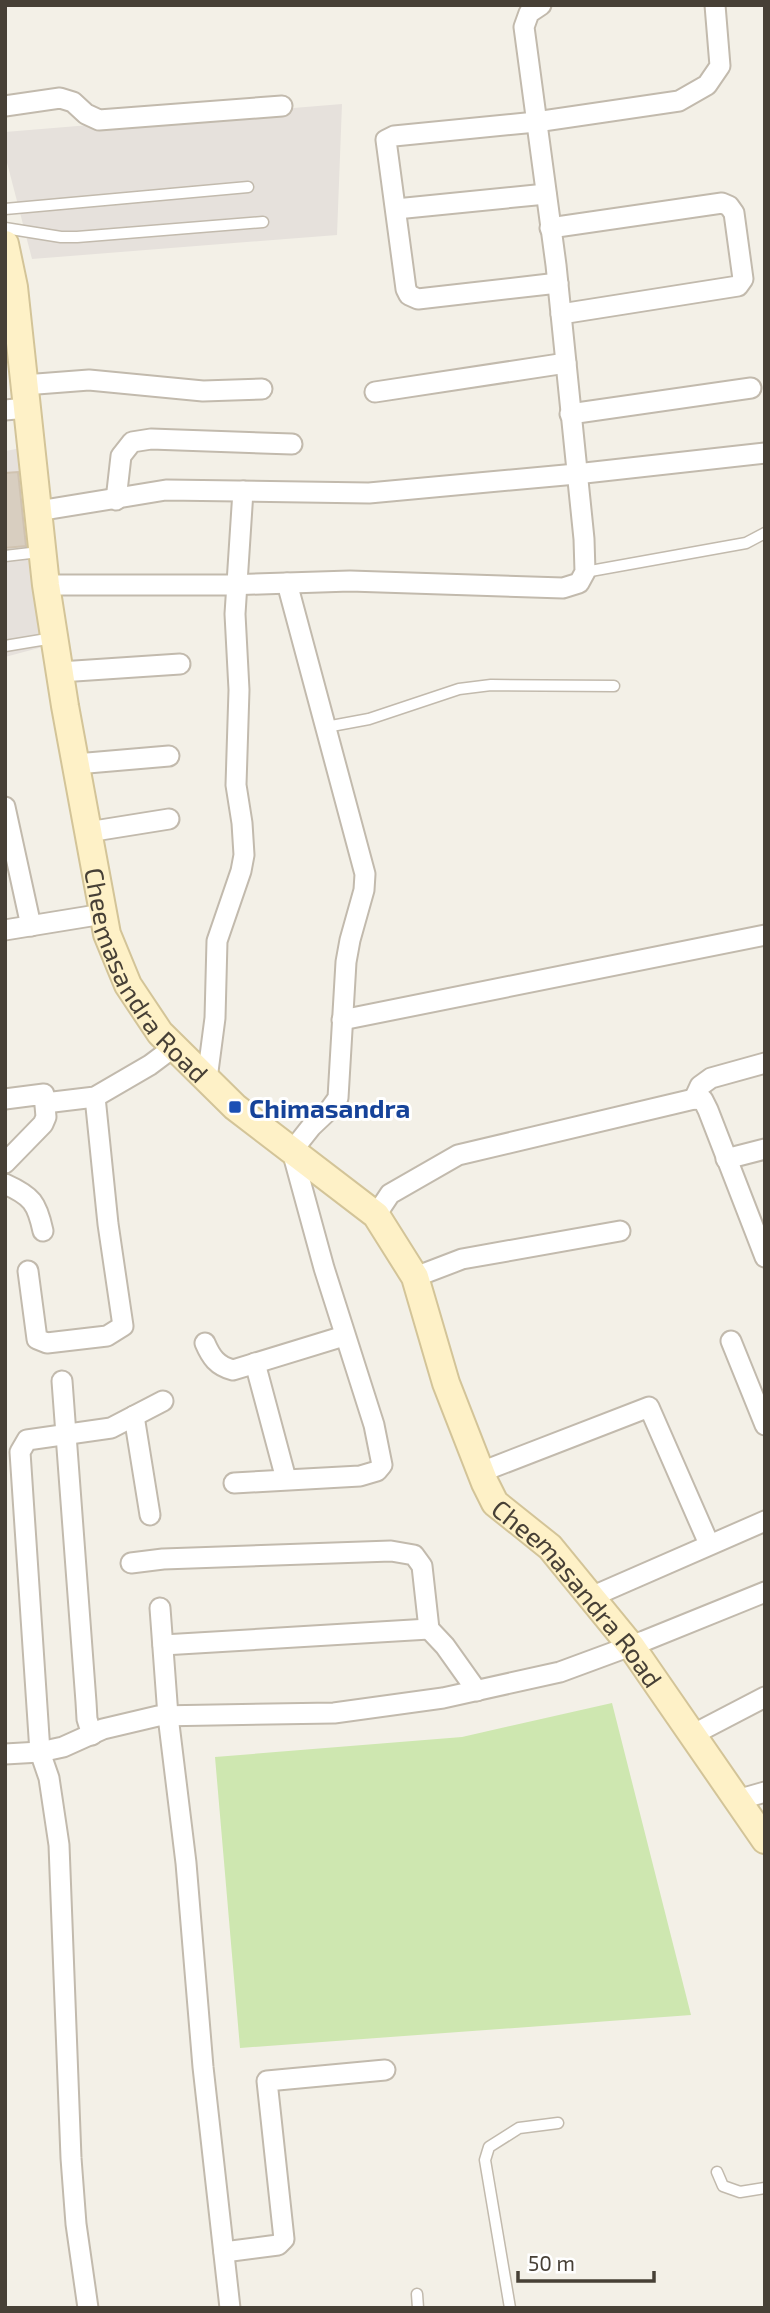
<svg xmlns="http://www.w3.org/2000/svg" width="770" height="2313" font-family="'Exo 2',sans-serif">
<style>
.industrial{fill:#e6e1dc}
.green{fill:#cee7b0}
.building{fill:#d8cec0;stroke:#d0c3b0;stroke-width:2}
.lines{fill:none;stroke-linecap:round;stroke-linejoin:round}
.lane-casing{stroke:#c2baad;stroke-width:13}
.street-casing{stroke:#c2baad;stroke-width:23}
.secondary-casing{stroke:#d3c498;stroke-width:30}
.lane{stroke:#fff;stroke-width:10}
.street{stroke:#fff;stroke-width:19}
.secondary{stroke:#fef1c7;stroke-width:26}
.transit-dot{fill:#1a4fb4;stroke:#fff;stroke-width:2.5}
.labels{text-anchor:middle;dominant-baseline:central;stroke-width:6;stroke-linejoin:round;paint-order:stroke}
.street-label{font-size:26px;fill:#474036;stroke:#fff}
.transit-label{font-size:26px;font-weight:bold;fill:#164399;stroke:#fff;text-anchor:start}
</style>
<rect width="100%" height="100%" fill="#f3f0e7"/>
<!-- industrial -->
<g class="industrial">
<polygon points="342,104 337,235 32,259 5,155 5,132"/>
<polygon points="22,448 50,645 5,657 5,451"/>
</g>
<!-- green -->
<polygon class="green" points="612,1703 691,2015 240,2048 215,1757 462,1737"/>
<!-- building -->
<polygon class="building" points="18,472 26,546 5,548 5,473"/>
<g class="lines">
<defs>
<g id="lane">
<polyline points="5,209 248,187"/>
<polyline points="5,228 61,237 77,237 263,222"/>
<polyline points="5,556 39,552"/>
<polyline points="585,572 746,543 765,533"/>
<polyline points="5,646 53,638"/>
<polyline points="326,727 369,719 459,689 491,685 614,686"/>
<polyline points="717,2172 723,2186 740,2192 765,2188"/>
<polyline points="417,2294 418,2308"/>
<polyline points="510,2308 485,2160 489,2147 519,2128 558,2123"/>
</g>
<g id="street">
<polyline points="5,106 60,98 73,102 86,114 99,120 282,106"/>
<polyline points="396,209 546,194"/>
<polyline points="550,228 722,203 729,206 734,213 743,279 738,286 561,314"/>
<polyline points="558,283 418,299 409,295 406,289 386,140 394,136 536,122 679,101 707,85 720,66 715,5"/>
<polyline points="24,385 89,380 203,391 262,389"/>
<polyline points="375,392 566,363"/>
<polyline points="5,410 27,408"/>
<polyline points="570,414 751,388"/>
<polyline points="116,500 121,456 132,442 151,439 292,444"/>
<polyline points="38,511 166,490 369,493 576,474 765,453"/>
<polyline points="46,585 227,585 350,581 563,588 579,583 585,572 584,539 556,265 524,27 529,13 541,5"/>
<polyline points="60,672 180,664"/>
<polyline points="76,764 169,756"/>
<polyline points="5,807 31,926"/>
<polyline points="88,832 169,819"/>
<polyline points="5,930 103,914"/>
<polyline points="342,1020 765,935"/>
<polyline points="207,1079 215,1018 217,941 241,871 244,855 242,823 236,785 239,690 235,614 243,491"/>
<polyline points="5,1099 44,1094 46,1117 43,1124 5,1163"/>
<polyline points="694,1099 700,1086 711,1078 765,1063"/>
<polyline points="45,1103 95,1097 150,1065 174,1047"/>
<polyline points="726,1159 765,1149"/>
<path d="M5,1184c27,12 32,19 38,47"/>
<polyline points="376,1215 390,1194 458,1155 694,1099 703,1100 708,1110 765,1257"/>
<polyline points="28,1271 37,1339 47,1343 107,1336 123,1326 108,1224 95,1097"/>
<polyline points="415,1277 462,1259 620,1231"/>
<polyline points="731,1341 765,1425"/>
<path d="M205,1343c6,14 12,23 28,27l111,-34"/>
<polyline points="255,1363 286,1479"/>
<polyline points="62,1381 86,1702 87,1719 92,1735"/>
<polyline points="134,1416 150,1515"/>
<polyline points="481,1472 649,1407 709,1544"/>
<polyline points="234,1483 360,1476 377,1471 382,1465 374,1425 324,1268 292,1151 311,1127 330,1109 338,1098 346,962 350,940 364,890 365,874 287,583"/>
<polyline points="131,1563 163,1559 391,1551 414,1555 422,1566 429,1629 445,1646 477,1691"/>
<polyline points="591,1597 765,1521"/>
<polyline points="160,1608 168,1716 186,1863 203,2067 230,2308"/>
<polyline points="163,1645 429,1629"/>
<polyline points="692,1735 765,1697"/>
<polyline points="5,1754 40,1752 63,1747 103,1729 158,1716 334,1713 443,1698 560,1672 644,1641 765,1592"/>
<polyline points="737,1800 765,1792"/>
<polyline points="224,2252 278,2245 284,2239 267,2081 385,2070"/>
<polyline points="88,2308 76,2224 71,2158 59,1845 49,1778 40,1752 20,1452 27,1440 111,1428 163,1401"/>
</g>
<g id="secondary">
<path id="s1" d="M5,244l9,43 32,298 19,121 42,228 21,51 32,48 75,74 141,108 39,62 31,106 39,100 10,20 55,44 81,99 134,194"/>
</g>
</defs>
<!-- lane casing -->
<use href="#lane" class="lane-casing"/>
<!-- street casing -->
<use href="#street" class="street-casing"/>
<!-- secondary casing -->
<use href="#secondary" class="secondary-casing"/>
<!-- lane -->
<use href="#lane" class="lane"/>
<!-- street -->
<use href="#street" class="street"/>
<!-- secondary -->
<use href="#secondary" class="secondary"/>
</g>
<!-- markers -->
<rect class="transit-dot" x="228" y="1100" width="14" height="14" rx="3.5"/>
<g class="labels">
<!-- street labels -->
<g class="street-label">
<text stroke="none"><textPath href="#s1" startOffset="752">Cheemasandra Road</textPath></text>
<text stroke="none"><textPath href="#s1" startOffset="1530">Cheemasandra Road</textPath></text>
</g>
<!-- transit labels -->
<g class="transit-label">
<text x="249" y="1107">Chimasandra</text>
</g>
</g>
<!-- border -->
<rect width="770" height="2313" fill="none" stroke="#474036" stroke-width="14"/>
<!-- scale -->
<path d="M518 2271v10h136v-10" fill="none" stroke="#474036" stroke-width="3.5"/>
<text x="528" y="2271" font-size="21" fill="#474036" stroke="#ffffff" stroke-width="5" paint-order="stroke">50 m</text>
</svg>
